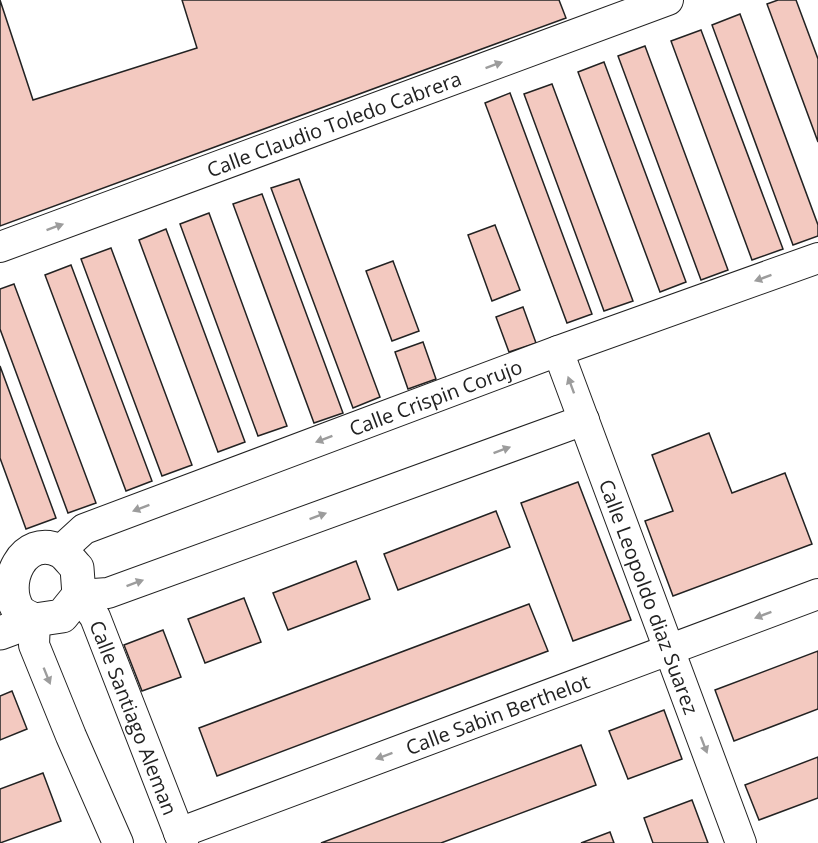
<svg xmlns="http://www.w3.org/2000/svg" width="818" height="843" font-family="'Open Sans',sans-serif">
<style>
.building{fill:#f3c9c0;stroke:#222;stroke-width:1.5}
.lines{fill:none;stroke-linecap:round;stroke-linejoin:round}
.minor-casing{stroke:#222;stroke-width:32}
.tertiary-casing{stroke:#222;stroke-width:35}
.minor{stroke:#fff;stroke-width:30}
.tertiary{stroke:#fff;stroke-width:33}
.oneway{fill:#9c9c9c}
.labels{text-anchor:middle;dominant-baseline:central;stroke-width:4.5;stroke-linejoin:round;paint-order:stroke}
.street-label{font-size:20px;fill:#222;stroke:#fff}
</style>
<rect width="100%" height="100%" fill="#fff"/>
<!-- building -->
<g class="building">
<polygon points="0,0 33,100 197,48 182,0 559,0 566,18 0,226"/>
<polygon points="778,0 796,0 818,59 818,142 767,4"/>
<polygon points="740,14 818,225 818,236 793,245 712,25"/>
<polygon points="701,30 783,249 752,260 671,41"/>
<polygon points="645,46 728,270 701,280 618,56"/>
<polygon points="604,62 686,282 660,292 578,72"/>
<polygon points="552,84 633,301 604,311 524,94"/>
<polygon points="510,93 592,314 567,323 485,103"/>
<polygon points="299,179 380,397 353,408 271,188"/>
<polygon points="262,194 343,413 314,423 233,204"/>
<polygon points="209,213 287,426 258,436 180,224"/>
<polygon points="495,225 520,290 492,301 468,235"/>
<polygon points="166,229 245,442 218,452 139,240"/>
<polygon points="111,248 192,465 162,476 81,259"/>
<polygon points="393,261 419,331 392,341 366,271"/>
<polygon points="71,265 152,481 126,491 45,275"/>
<polygon points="14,284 96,503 68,513 0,329 0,289"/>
<polygon points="523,307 536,343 509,352 496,317"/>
<polygon points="423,342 436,379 408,389 395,352"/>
<polygon points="0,366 56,518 26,529 0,458"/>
<polygon points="709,433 732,493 785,473 812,544 673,596 645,521 673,511 652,455"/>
<polygon points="578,482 631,620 573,641 521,503"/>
<polygon points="496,511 510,547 398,590 384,554"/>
<polygon points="356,561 370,599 288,630 273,593"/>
<polygon points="244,598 261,642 205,663 188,619"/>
<polygon points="529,604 548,651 217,776 199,728"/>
<polygon points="163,630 181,677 142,691 124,645"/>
<polygon points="818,651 818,709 734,741 715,690"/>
<polygon points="12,691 27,729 0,740 0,696"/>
<polygon points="664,710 682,759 628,779 609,731"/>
<polygon points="581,745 596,785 441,843 321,843"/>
<polygon points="818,757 818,798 759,820 745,785"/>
<polygon points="43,773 61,821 0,843 0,789"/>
<polygon points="692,800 708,843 653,843 644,818"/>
<polygon points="610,832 614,843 581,843"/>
</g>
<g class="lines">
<defs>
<g id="minor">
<path id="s1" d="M0,247l668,-247"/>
<path id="s2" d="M558,351l183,492"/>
<path id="s3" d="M60,551l24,-22 474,-178 260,-93"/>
<polyline points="79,595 108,593 584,420"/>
<path id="s4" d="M79,595l16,22 88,226"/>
<polyline points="35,620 34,645 71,736 118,843"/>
<path id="s5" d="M179,833l639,-239"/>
</g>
<path id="tertiary" d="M0,633l35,-13 27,-4 17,-21 -2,-27c-5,-5 -11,-14 -17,-17 -37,-18 -60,33 -41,60 4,4 11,7 16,9"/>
</defs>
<!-- minor casing -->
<use href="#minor" class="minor-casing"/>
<!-- tertiary casing -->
<use href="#tertiary" class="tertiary-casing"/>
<!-- minor -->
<use href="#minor" class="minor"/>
<!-- tertiary -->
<use href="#tertiary" class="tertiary"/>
</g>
<!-- one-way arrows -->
<defs><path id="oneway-solid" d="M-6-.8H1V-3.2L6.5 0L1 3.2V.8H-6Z" transform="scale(1.5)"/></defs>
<g class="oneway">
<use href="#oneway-solid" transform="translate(494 65) rotate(-20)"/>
<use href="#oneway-solid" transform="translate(55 227) rotate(-20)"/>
<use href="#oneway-solid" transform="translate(763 278) rotate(160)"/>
<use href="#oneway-solid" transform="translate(571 385) rotate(-110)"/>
<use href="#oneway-solid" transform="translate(324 439) rotate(159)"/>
<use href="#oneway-solid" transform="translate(502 450) rotate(-20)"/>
<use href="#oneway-solid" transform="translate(141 508) rotate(159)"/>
<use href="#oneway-solid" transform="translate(318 516) rotate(-20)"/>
<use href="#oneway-solid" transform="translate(135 583) rotate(-20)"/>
<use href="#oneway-solid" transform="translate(763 615) rotate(159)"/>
<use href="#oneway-solid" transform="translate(47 676) rotate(68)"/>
<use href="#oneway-solid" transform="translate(704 745) rotate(69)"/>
<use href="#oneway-solid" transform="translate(384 756) rotate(160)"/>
</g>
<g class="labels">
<!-- street labels -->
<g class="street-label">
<text stroke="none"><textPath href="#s1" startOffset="356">Calle Claudio Toledo Cabrera</textPath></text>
<text stroke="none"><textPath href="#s3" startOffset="408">Calle Crispin Corujo</textPath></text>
<text stroke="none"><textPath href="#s2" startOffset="262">Calle Leopoldo diaz Suarez</textPath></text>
<text stroke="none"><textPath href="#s5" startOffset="340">Calle Sabin Berthelot</textPath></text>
<text stroke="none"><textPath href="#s4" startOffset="135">Calle Santiago Aleman</textPath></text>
</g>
</g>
</svg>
